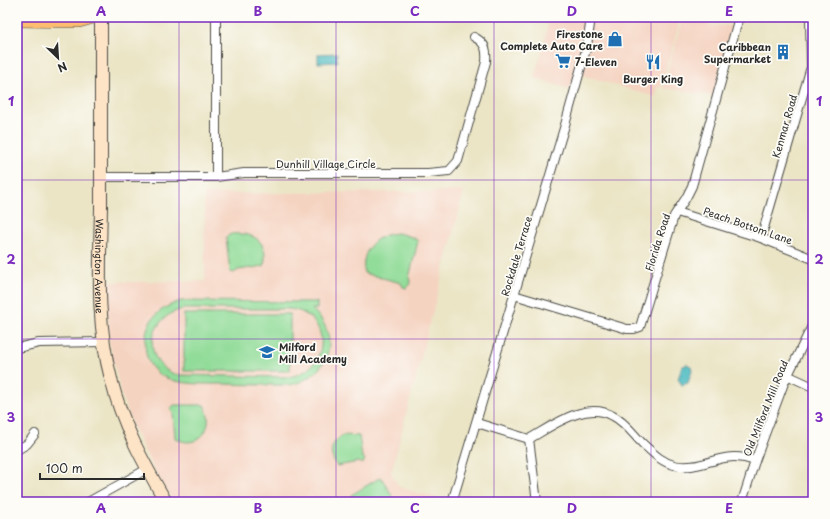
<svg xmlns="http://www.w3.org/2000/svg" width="830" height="519" font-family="'Playpen Sans',sans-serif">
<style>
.built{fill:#f5d3c1}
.green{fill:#92dc99;stroke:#5e8462;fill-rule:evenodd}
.water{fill:#4bbac1;stroke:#3b7276}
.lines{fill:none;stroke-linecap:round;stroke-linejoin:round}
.minor-casing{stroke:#484742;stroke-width:10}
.secondary-casing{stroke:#484742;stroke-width:14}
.primary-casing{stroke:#484742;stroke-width:14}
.minor{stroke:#fff;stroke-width:8}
.secondary{stroke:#fee4c6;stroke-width:12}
.primary{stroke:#fdbc70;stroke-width:13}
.grid{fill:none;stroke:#7b2cbf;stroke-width:1;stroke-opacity:0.55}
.labels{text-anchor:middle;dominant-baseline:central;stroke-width:3.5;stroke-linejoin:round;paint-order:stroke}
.poi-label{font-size:10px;font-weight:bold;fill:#2b2b2b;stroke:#fdfcf7;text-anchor:end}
.street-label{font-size:10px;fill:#2b2b2b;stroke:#fdfcf7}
.neatline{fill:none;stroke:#7b2cbf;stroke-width:1.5}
.grid-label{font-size:13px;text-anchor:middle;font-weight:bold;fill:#7b2cbf}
</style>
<rect width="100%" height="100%" fill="#fdfcf7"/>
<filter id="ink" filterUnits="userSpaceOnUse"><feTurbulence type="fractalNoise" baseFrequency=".025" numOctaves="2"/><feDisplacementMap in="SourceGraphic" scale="8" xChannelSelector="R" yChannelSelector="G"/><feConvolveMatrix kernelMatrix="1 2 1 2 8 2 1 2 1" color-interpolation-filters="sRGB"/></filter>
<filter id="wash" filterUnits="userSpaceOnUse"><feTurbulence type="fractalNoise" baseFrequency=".012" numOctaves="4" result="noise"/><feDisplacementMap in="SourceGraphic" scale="16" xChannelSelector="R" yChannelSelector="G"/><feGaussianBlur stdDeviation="0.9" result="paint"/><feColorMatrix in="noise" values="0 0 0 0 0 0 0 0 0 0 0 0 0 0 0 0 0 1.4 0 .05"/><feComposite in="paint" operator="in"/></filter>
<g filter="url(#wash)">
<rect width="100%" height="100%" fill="#ebe5c6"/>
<!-- built -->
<g class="built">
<polygon points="549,17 679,17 678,27 661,87 658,87 655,97 575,73 570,89 534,78 544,44"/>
<polygon points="681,17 708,17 708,25 732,26 713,96 663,88 680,27"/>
<polygon points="464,191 391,473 399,487 450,502 173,502 152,466 134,429 121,393 109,342 106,282 205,281 204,194"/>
</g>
<!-- green -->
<g class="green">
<path d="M398,233l14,4 6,4 -9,37 2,6 -4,4 -4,-1 -2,-4 -37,-10c-3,-23 11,-39 34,-40z"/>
<path d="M231,234c23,-2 38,7 33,32l-26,4 -4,3 -4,-1 -4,-35z"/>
<path d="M181,301l136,1v7h-5c31,28 17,67 -22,76 -21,0 -43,0 -64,-1 -36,0 -87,4 -80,-49 2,-19 19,-29 35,-34zM184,309h105c42,4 44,60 0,68l-112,-2c-37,-12 -30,-59 7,-66z"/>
<rect x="184" y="314" width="106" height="57"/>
<path d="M174,405h30c13,21 -6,47 -29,33l-2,-25 -3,-4z"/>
<path d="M344,435l15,1 3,21 3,2 -2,5 -5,-2 -21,4c-9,-12 -7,-24 7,-31z"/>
<polygon points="381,477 396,502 356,502 351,495"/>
<polygon points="232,497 238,498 245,502 219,502"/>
</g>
<!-- water -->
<g class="water">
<polygon points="337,53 337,62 318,63 318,54"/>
<polygon points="687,364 692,367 692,371 688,383 682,385 678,379 682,367"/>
</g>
</g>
<g filter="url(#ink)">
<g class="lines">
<defs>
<g id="minor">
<path d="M101,177h115l28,-4h184l21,-2 9,-10 28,-99c1,-12 0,-19 -12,-25"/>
<polyline points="216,177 216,17"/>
<polyline points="677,212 761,238 813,259"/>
<polyline points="761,238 811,67 810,17"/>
<polyline points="514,295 627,329 634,329 640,327 674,216 686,198 692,186 739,17"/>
<polyline points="17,348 39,343 104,342"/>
<polyline points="787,375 813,387"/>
<path d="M477,423l52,16c23,-13 57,-39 84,-23 12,6 20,18 29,27 10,9 19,19 32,22 30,7 47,-17 81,-4"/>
<polyline points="529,439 537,502"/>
<polyline points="17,450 27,444 35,434"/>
<polyline points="453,499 565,125 587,46 591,17"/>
<polyline points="88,502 147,469"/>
<polyline points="742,502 755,461 784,383 813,324"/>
</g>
<g id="secondary">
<path id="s1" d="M101,17c0,63 0,127 0,190 -1,57 -5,116 10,172 11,45 32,83 55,123"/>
</g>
<polyline id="primary" points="17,20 79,21 93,17"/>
</defs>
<!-- minor casing -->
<use href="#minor" class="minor-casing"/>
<!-- secondary casing -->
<use href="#secondary" class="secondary-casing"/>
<!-- primary casing -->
<use href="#primary" class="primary-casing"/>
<!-- minor -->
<use href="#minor" class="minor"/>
<!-- secondary -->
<use href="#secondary" class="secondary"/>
<!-- primary -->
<use href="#primary" class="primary"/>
</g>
</g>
<!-- grid -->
<path class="grid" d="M179,17v485M336,17v485M494,17v485M651,17v485M17,180h796M17,339h796"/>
<!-- icons -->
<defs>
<symbol id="shop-bare" viewBox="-9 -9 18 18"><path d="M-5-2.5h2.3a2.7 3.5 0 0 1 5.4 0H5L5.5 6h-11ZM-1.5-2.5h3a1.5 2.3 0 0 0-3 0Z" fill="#1f6fb2" stroke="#fdfcf7" stroke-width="2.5" paint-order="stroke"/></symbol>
<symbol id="building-bare" viewBox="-9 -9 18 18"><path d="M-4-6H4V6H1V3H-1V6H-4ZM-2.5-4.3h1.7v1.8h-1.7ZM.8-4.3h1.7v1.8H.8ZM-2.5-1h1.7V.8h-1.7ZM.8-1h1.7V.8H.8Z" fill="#1f6fb2" stroke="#fdfcf7" stroke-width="2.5" paint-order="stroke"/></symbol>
<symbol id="supermarket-bare" viewBox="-9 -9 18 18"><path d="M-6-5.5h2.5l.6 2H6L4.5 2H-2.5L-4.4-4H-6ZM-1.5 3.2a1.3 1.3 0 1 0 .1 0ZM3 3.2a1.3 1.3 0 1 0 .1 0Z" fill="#1f6fb2" stroke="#fdfcf7" stroke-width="2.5" paint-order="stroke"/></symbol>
<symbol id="restaurant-bare" viewBox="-9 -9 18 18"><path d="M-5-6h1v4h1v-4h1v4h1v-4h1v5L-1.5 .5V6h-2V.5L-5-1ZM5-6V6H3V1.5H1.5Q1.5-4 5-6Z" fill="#1f6fb2" stroke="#fdfcf7" stroke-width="2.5" paint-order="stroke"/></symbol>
<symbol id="school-bare" viewBox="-9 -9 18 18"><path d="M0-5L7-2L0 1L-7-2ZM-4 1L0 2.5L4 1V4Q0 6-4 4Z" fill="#1f6fb2" stroke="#fdfcf7" stroke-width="2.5" paint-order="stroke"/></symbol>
</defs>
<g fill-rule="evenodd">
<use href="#shop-bare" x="604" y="28" width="22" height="22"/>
<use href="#building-bare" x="772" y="41" width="22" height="22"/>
<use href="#supermarket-bare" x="552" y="50" width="22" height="22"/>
<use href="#restaurant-bare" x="642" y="51" width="22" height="22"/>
<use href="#school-bare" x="256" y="341" width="22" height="22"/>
</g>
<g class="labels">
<!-- poi labels -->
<g class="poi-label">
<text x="603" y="33">Firestone<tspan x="603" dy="12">Complete Auto Care</tspan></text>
<text x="771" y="46">Caribbean<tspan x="771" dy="12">Supermarket</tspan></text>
<text x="575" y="61" text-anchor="start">7-Eleven</text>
<text x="653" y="78" text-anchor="middle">Burger King</text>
<text x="279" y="346" text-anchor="start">Milford<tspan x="279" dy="12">Mill Academy</tspan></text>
</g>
<!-- street labels -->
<g class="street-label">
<text transform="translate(784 126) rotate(-74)">Kenmar Road</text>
<text x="326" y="163">Dunhill Village Circle</text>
<text transform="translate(748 225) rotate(19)">Peach Bottom Lane</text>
<text transform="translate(657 242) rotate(-72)">Florida Road</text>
<text transform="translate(516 256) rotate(-73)">Rockdale Terrace</text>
<text stroke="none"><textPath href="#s1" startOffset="249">Washington Avenue</textPath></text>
<text transform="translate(765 408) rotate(-68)">Old Milford Mill Road</text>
</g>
</g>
<!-- margin -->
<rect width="830" height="519" fill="none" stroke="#fdfcf7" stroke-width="44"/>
<!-- north arrow -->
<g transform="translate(58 58) rotate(155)" stroke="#fdfcf7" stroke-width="3" paint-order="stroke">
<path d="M0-3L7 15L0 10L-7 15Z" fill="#2b2b2b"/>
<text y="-6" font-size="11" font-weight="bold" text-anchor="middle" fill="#2b2b2b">N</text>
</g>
<!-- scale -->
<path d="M40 473v6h104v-6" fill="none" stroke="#2b2b2b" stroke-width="2"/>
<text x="46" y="473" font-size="12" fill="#2b2b2b" stroke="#fdfcf7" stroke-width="3" paint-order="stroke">100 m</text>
<rect x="22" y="22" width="786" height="475" class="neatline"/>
<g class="grid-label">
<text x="101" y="16">A</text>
<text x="258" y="16">B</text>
<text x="415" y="16">C</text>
<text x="572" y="16">D</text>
<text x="729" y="16">E</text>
<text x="11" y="106">1</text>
<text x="819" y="106">1</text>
<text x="11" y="264">2</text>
<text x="819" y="264">2</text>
<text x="11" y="422">3</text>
<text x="819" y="422">3</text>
<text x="101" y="513">A</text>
<text x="258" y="513">B</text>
<text x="415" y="513">C</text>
<text x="572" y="513">D</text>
<text x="729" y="513">E</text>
</g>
</svg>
